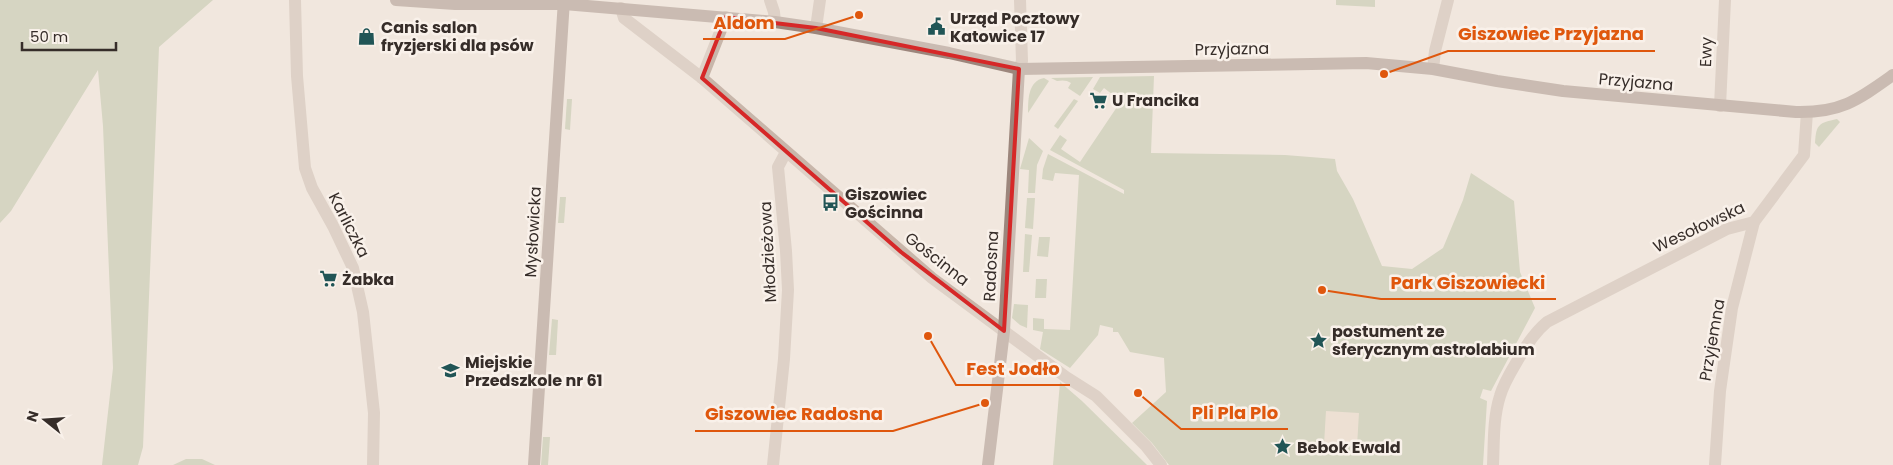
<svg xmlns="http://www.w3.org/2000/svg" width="1893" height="465" font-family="Poppins,sans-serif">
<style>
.green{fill:#b6bf9f}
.plaza{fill:#e8d7c6}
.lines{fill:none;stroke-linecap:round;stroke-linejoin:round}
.street{stroke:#c8b6aa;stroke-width:12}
.secondary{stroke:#9c867c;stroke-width:12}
.marked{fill:none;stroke:#d62828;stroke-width:4;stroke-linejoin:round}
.labels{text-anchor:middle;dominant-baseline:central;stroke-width:5;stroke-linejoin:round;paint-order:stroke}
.poi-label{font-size:16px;font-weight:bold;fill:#362d29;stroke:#f9f1ea;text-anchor:start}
.street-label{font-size:16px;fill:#362d29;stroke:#f9f1ea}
.leader{fill:none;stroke:#df570d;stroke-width:2}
.callout-dot{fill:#df570d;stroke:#f9f1ea;stroke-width:2}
.callout-label{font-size:18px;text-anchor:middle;font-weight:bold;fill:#df570d;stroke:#f9f1ea;stroke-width:5;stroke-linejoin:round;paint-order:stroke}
</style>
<rect width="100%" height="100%" fill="#f1e7de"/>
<!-- green -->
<g class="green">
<polygon points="0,0 213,0 159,47 143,447 138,465 102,465 113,368 103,126 98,70 11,211 0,223"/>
<polygon points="1336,0 1375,0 1375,7 1336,5"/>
<polygon points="1154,76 1151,153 1285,155 1335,159 1337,171 1353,199 1382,266 1412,269 1443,248 1463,200 1471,173 1514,201 1520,272 1535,308 1491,391 1483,389 1480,398 1487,401 1483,465 1169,465 1152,443 1132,423 1166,392 1164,358 1130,352 1118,332 1113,332 1113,328 1100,325 1098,335 1070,368 1040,349 1043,332 1033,330 1033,318 1044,319 1044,329 1070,330 1079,175 1055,173 1053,181 1042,179 1043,169 1048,154 1124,194 1124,190 1050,150 1060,135 1067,140 1061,149 1080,162 1121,101 1104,88 1100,93 1093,89 1100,77"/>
<path d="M1093,77l-13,19 -12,-8 3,-5c-4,-3 -9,-3 -14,-2l-6,-3z"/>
<path d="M1044,78l5,3 -21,32c0,-13 0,-32 16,-35z"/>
<polygon points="567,99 572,99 570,130 565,129"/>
<polygon points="1074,99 1078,101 1058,129 1054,126"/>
<path d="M1837,119l3,3 -21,25 -4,-4c1,-19 4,-20 22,-24z"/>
<polygon points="1029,138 1043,151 1037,165 1035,193 1028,193 1029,170 1020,169"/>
<polygon points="560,197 566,197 564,223 558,223"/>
<polygon points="1027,198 1035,198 1033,229 1025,228"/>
<polygon points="1025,234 1032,235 1029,272 1023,272"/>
<polygon points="1039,237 1050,237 1048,257 1037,256"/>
<polygon points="1036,279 1047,279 1046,298 1035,298"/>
<polygon points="1014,304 1028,305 1027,328 1020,325 1012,318"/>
<polygon points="552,319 558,320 556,355 549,355"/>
<polygon points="1060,382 1082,401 1147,465 1053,465"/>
<polygon points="543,437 550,437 548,465 541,465"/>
<polygon points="186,459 202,459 215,465 173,465"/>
</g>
<!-- plaza -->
<polygon class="plaza" points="1326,411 1359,413 1357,446 1324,444"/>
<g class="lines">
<!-- street -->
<g class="street">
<polyline points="295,0 297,76 305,168 312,188 333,226 353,268 363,312 374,413 373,465"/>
<polyline points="770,0 774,12 775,22"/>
<polyline points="621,8 624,18 702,78 932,278 1066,377 1096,396 1146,446 1161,465"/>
<polyline points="816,28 820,0"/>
<polyline points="1019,69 1022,61 1020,0"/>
<polyline points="1433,69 1435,51 1448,0"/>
<polyline points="702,78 726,17"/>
<polyline points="1720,106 1725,0"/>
<polyline points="773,465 784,359 788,290 786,251 778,167 786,152"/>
<path d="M1493,465c1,-22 0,-47 7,-69 4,-14 12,-26 19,-38 8,-14 16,-26 28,-36l180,-93 27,-7 50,-67 3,-43"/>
<polyline points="1715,465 1720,391 1732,308 1754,222"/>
</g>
<!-- secondary -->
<g class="secondary">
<path d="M396,0l59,4h109l211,18 41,6 133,25 70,16 347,-6 67,6 64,12 66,10 233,21c45,1 62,-12 97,-37"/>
<polyline points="534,465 564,0"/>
<polyline points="988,465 1004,331 1019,69"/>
</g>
</g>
<!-- marked area -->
<path d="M0 0H1893V465H0ZM726,17l90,11 203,41 -15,262 -103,-79 -199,-174z" fill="#f1e7de" fill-opacity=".55" fill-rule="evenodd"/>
<path class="marked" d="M726,17l90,11 203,41 -15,262 -103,-79 -199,-174z"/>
<!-- icons -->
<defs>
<symbol id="civic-bare" viewBox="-9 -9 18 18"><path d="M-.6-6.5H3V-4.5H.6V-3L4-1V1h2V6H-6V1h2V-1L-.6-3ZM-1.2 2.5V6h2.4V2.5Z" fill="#215556" stroke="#f9f1ea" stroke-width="2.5" paint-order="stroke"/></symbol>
<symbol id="shop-bare" viewBox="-9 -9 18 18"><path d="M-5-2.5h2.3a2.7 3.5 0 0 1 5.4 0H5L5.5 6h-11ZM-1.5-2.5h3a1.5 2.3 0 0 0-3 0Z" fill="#215556" stroke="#f9f1ea" stroke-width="2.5" paint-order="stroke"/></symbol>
<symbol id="supermarket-bare" viewBox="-9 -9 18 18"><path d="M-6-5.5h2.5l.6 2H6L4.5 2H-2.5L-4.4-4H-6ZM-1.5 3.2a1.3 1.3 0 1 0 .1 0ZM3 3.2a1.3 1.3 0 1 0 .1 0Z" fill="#215556" stroke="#f9f1ea" stroke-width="2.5" paint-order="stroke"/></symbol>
<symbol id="bus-bare" viewBox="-9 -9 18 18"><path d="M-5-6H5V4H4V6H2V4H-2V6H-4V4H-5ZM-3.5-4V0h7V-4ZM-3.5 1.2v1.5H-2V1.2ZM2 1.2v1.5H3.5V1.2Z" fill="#215556" stroke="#f9f1ea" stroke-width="2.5" paint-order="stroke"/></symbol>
<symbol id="sight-bare" viewBox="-9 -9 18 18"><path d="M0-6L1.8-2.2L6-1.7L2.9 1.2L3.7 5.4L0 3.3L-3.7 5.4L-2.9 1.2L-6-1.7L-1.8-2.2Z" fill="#215556" stroke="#f9f1ea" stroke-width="2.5" paint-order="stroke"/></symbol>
<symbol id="school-bare" viewBox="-9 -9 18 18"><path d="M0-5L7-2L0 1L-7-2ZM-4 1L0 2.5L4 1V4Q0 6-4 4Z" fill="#215556" stroke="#f9f1ea" stroke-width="2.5" paint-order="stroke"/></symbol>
</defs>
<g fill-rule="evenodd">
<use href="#civic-bare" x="924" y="14" width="25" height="25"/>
<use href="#shop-bare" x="354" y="24" width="25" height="25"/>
<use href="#supermarket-bare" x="1086" y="88" width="25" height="25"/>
<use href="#bus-bare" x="818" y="190" width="25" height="25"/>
<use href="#supermarket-bare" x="316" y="266" width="25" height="25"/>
<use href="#sight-bare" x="1306" y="328" width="25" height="25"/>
<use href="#school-bare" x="438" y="358" width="25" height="25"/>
<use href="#sight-bare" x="1270" y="434" width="25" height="25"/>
</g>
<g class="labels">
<!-- poi labels -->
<g class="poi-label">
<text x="950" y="18">Urząd Pocztowy<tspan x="950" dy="18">Katowice 17</tspan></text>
<text x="381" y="27">Canis salon<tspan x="381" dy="18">fryzjerski dla psów</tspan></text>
<text x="1112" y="100">U Francika</text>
<text x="845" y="194">Giszowiec<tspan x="845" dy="18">Gościnna</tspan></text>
<text x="342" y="279">Żabka</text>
<text x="1332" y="331">postument ze<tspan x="1332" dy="18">sferycznym astrolabium</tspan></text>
<text x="465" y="362">Miejskie<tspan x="465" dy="18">Przedszkole nr 61</tspan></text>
<text x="1297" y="447">Bebok Ewald</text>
</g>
<!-- street labels -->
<g class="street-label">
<text transform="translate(1232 49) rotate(-1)">Przyjazna</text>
<text transform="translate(1706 52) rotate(-88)">Ewy</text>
<text transform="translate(1636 82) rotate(5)">Przyjazna</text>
<text transform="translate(349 225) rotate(63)">Karliczka</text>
<text transform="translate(1699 227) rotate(-25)">Wesołowska</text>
<text transform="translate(533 232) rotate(-87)">Mysłowicka</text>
<text transform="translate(768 252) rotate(-93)">Młodzieżowa</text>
<text transform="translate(937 259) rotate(38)">Gościnna</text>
<text transform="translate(991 266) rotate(-87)">Radosna</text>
<text transform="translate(1712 340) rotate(-80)">Przyjemna</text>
</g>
</g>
<!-- callouts -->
<path class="leader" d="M859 15L785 39H703M1384 74L1448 51H1655M1322 290L1381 299H1556M928 336L956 385H1070M1138 393L1181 429H1288M985 403L893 431H695"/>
<g class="callout-dot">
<circle cx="859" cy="15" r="5"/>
<circle cx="1384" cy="74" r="5"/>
<circle cx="1322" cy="290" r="5"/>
<circle cx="928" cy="336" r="5"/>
<circle cx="1138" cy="393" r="5"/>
<circle cx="985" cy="403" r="5"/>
</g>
<g class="callout-label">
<text x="744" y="29">Aldom</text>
<text x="1551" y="40">Giszowiec Przyjazna</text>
<text x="1468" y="289">Park Giszowiecki</text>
<text x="1013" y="375">Fest Jodło</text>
<text x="1235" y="419">Pli Pla Plo</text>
<text x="794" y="420">Giszowiec Radosna</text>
</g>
<!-- north arrow -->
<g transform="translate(45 420) rotate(287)" stroke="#f9f1ea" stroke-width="4" paint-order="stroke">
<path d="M0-4L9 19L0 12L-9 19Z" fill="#362d29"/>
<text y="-8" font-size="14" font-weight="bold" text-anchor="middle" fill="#362d29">N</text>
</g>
<!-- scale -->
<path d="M22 42v8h94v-8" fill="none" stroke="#362d29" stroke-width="2.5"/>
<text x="30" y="42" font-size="15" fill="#362d29" stroke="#f9f1ea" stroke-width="4" paint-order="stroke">50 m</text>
</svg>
